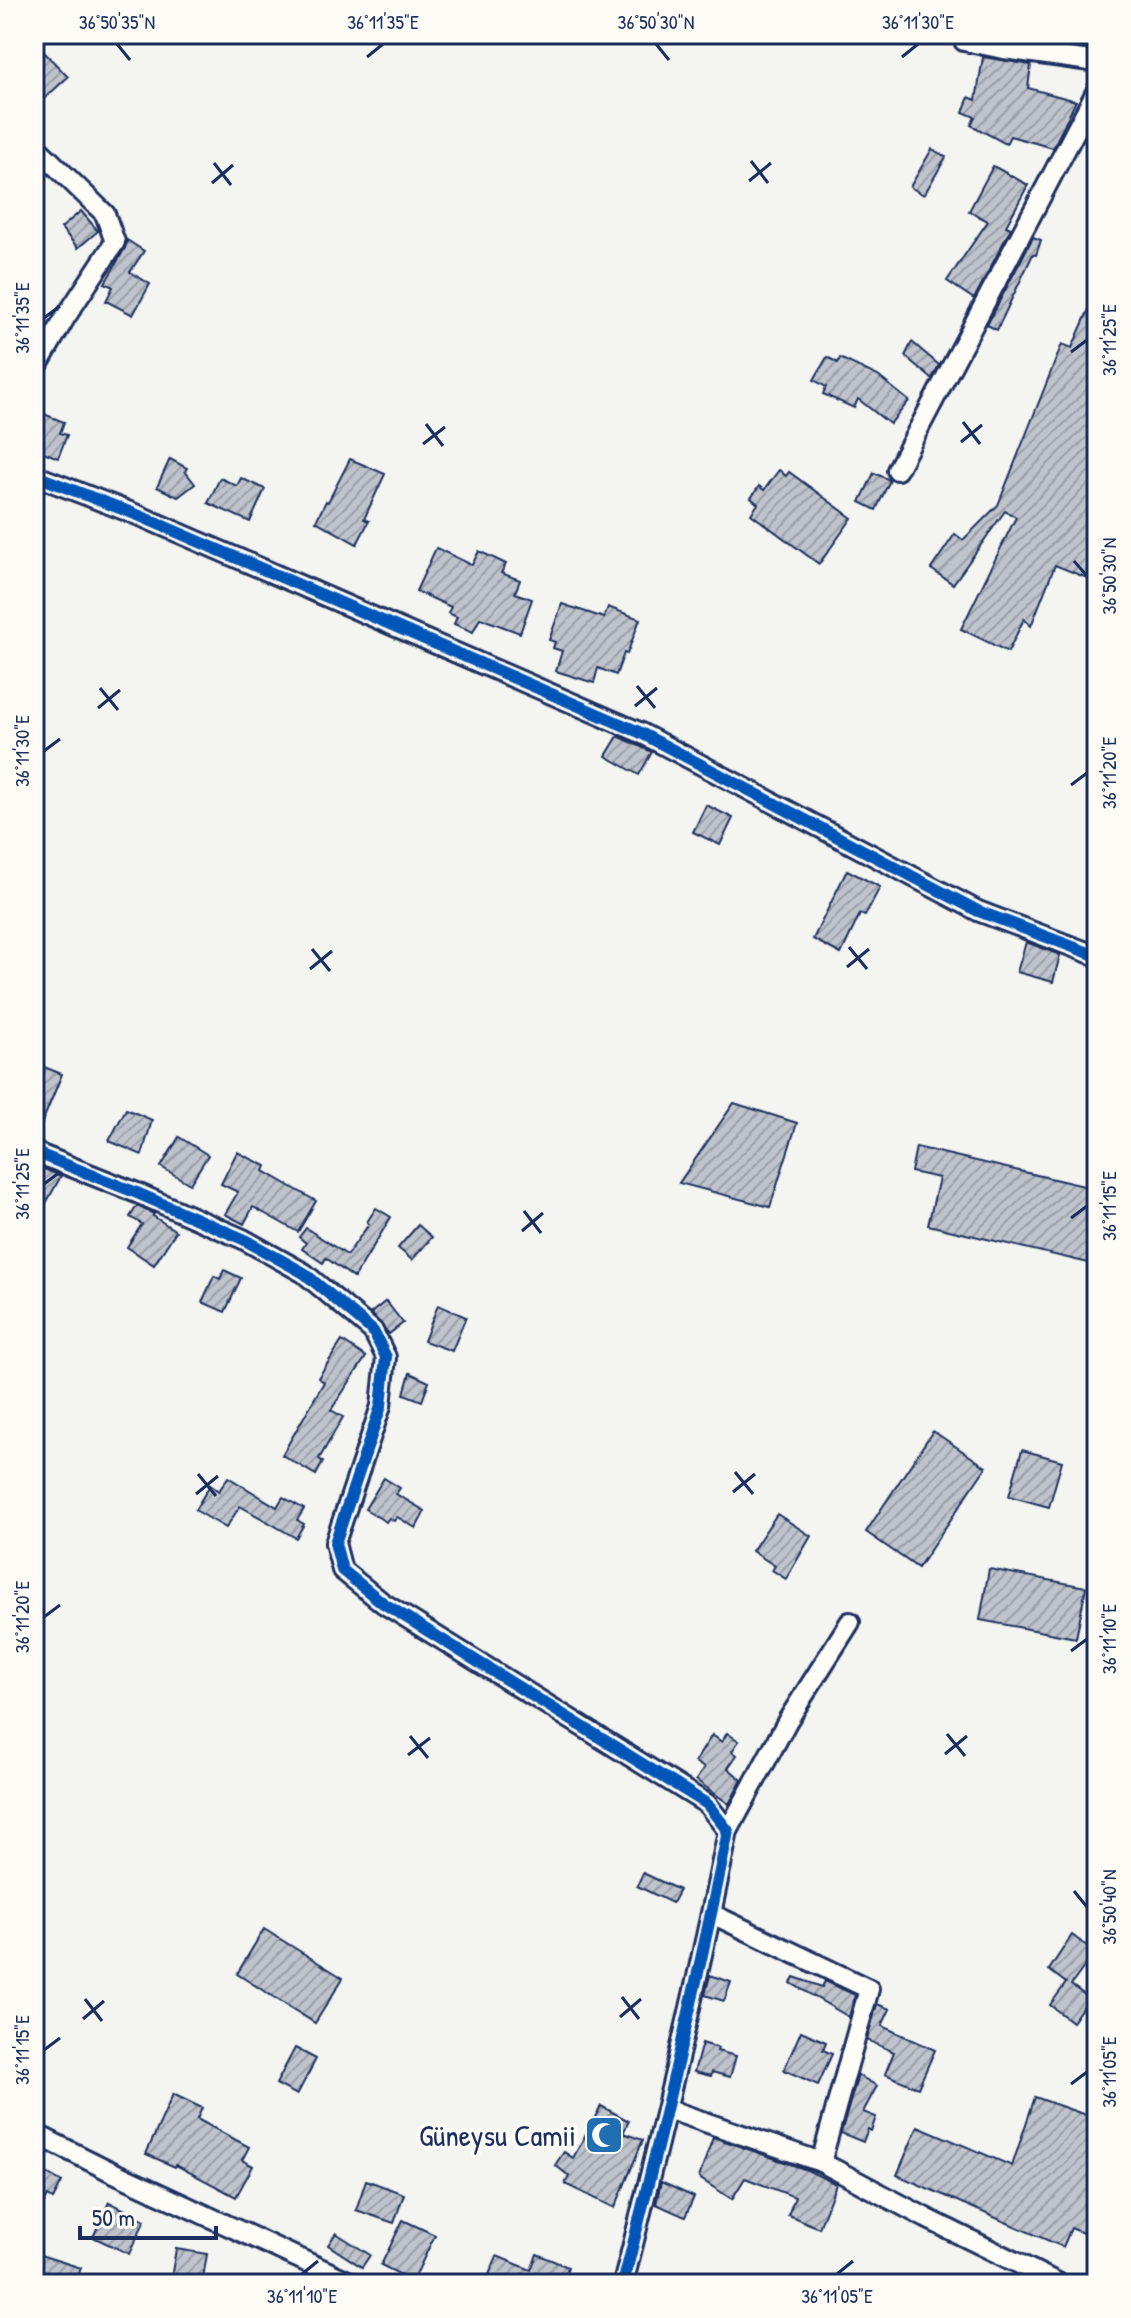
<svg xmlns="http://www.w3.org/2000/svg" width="1131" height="2318" font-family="'Patrick Hand',sans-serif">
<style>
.building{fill:url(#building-hatch);stroke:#1b2f5e;stroke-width:2}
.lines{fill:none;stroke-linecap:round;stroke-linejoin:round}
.minor-casing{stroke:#1b2f5e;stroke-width:24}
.minor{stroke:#fdfcf7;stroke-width:18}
.cycleway-casing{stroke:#fdfcf7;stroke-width:17}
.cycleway{stroke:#0057b8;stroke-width:12}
.ticks{fill:none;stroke:#1b2f5e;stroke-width:3}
.labels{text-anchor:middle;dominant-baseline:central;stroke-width:8;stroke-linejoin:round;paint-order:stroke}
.poi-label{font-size:30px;fill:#1b2f5e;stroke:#fdfcf7;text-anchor:end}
.neatline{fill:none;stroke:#1b2f5e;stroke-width:3}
.ticks-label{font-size:20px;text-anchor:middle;fill:#1b2f5e}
</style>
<defs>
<pattern id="building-hatch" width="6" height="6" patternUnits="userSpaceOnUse" patternTransform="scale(2)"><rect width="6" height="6" fill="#bfc3cc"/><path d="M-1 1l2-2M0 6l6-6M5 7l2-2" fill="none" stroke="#9a9fa9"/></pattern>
</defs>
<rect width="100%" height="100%" fill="#f4f4f1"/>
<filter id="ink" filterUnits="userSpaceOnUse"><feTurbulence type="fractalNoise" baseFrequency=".0125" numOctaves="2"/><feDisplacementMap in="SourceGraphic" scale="16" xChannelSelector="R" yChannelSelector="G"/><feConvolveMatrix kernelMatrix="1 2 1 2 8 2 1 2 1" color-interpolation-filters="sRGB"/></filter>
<g filter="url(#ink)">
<!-- building -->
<g class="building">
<polygon points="45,53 68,77 34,108 34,63"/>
<polygon points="983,57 1031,65 1028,88 1076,101 1053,148 1010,136 1006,144 971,125 975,117 963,112 969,97 976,100"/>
<polygon points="932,149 946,157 924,195 910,187"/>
<polygon points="993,166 1028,185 1006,226 1011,228 974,299 947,281 988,221 969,211"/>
<polygon points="81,211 98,231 78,248 61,228"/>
<polygon points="1033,237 1041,240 1036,255 1033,254 997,330 987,325"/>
<polygon points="127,240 144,251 130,272 150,284 133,315 106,301 113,287 105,283 125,248"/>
<polygon points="1097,291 1097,582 1055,565 1031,626 1024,619 1008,652 961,629 1016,517 1005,511 953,584 931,569 955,534 963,540 998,505 1062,344 1072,348"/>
<polygon points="912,342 939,365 932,379 905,356"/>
<polygon points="827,357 838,363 840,358 878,376 909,401 890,424 858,399 854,408 823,394 826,387 814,380"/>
<polygon points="34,410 64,422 60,433 67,435 58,458 34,448"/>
<polygon points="170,459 187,468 185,471 195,484 178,497 157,487"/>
<polygon points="350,459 385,474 364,519 369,521 357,544 316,521 326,501 328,502"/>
<polygon points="779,470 786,476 789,472 852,518 819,564 751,514 758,504 751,498 759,486 764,490"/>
<polygon points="874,473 890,480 876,510 860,502"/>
<polygon points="220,478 237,486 241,478 265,489 250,522 208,503"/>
<polygon points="436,548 472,565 479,551 506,564 501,573 520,580 515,593 532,599 520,633 480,618 473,632 454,624 457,617 448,613 451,607 416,591"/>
<polygon points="562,604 604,618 608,607 640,619 627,654 624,653 616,675 598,668 594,683 556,671 562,651 553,648 555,642 549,640"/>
<polygon points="618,736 652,752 639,775 606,756"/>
<polygon points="706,805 733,818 720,845 693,832"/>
<polygon points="847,870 880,887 865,916 860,914 841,954 813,939"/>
<polygon points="1026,942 1060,955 1053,982 1017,972"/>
<polygon points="34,1063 62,1074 35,1140 34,1140"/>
<polygon points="734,1103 797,1123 770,1207 679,1183"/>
<polygon points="126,1109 152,1120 142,1155 109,1141"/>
<polygon points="179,1137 208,1155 190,1184 161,1167"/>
<polygon points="916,1147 1097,1189 1097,1265 928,1225 939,1178 911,1172"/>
<polygon points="237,1152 266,1166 264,1171 316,1201 298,1232 253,1207 244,1224 225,1214 238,1192 221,1184"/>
<polygon points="34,1165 61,1176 34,1225"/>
<polygon points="137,1206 154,1214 153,1216 176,1231 154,1265 127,1247 142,1224 130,1217"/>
<polygon points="376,1208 391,1217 354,1278 326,1258 323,1263 302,1249 306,1243 299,1237 306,1228 347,1255 369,1224 367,1222"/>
<polygon points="418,1225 432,1237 412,1260 398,1248"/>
<polygon points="224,1270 241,1278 225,1312 202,1302 214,1276 220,1279"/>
<polygon points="386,1301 403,1323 389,1334 371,1313"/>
<polygon points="438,1305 466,1317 452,1351 424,1341"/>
<polygon points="342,1341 366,1357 331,1410 343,1417 319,1459 323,1462 316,1475 282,1455 324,1382 318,1378"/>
<polygon points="410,1373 429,1382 422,1401 404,1394"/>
<polygon points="933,1431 986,1467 918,1568 866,1532"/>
<polygon points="1022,1450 1062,1461 1049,1507 1009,1496"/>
<polygon points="228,1477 277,1507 283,1497 304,1509 297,1520 304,1524 296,1538 240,1506 226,1528 195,1510 210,1485 219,1491"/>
<polygon points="384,1478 400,1488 396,1494 425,1511 416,1528 397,1517 394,1521 389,1518 386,1522 365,1509"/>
<polygon points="777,1514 811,1536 786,1579 772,1570 775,1566 752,1551"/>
<polygon points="989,1569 1086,1587 1076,1638 980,1620"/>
<polygon points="727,1733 739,1741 732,1751 737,1755 728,1768 742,1780 729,1804 696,1780 704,1768 695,1762 712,1735 722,1742"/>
<polygon points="643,1873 679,1890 672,1903 637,1886"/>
<polygon points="264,1929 343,1978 315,2023 237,1974"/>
<polygon points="1072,1935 1095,1952 1071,1985 1089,1998 1072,2022 1050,2005 1066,1983 1049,1970"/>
<polygon points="710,1975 731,1982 724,2001 705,1995"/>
<polygon points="794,1977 822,1987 825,1981 855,1995 849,2017 791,1983"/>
<polygon points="877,2004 890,2009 882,2026 935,2050 918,2088 885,2074 894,2052 867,2040"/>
<polygon points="801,2031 826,2042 823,2050 832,2054 818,2085 784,2070"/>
<polygon points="702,2043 718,2048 717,2051 736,2056 730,2077 712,2072 711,2076 694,2072"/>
<polygon points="295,2048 316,2059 297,2095 276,2084"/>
<polygon points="858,2075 877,2086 863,2112 876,2117 871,2131 868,2129 863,2142 841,2133"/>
<polygon points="173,2094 202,2108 197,2119 249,2147 242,2160 253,2166 236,2197 176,2165 175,2167 146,2154"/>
<polygon points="1035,2097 1097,2119 1097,2177 1087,2210 1096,2215 1087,2235 1071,2228 1063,2247 897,2175 918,2126 1012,2166"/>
<polygon points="601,2106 629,2121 623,2133 643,2140 615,2208 565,2184 569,2176 555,2165 564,2152 573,2158"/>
<polygon points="713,2137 807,2170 836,2184 819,2228 788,2215 795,2197 745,2178 732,2199 699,2178"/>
<polygon points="45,2172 62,2182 53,2199 48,2196 34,2223 34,2192"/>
<polygon points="366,2180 404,2194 394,2223 356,2210"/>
<polygon points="661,2182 694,2197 685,2217 656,2204"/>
<polygon points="109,2202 145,2220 129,2254 93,2237"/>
<polygon points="403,2220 435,2235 413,2281 381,2265"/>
<polygon points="336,2233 370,2255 362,2267 328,2245"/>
<polygon points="176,2249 207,2254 202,2284 170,2284"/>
<polygon points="34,2253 81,2268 75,2284 34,2284"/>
<polygon points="537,2254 568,2267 562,2283 563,2284 485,2284 497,2256 531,2270"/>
</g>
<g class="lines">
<defs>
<g id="minor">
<polyline points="961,34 964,41 1004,49 1097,62"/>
<polyline points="34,145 105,214 115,242 65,318 34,372"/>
<polyline points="897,470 1097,90"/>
<polyline points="34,475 140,516 639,732 978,911 1097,956"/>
<path d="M34,1152l103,41 106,46 61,34 69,58 13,26 -5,49 -46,137 7,27 41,33 324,201 21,27c-30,152 -67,303 -105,453"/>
<polyline points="728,1831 788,1720 850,1622"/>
<polyline points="667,2109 821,2162 869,1989 712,1914"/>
<polyline points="34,2133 108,2170 354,2284"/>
<polyline points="821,2162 926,2218 1060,2284"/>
</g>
</defs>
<!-- minor casing -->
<use href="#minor" class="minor-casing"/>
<!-- minor -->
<use href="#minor" class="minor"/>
<defs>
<g id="cycleway">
<polyline points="34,475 140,516 639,732 978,911 1097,956"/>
<path d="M34,1152l103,41 106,46 61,34 69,58 13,26 -5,49 -46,137 7,27 41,33 324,201 21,27c-30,152 -67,303 -105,453"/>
</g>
</defs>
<!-- cycleway casing -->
<use href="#cycleway" class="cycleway-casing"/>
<!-- cycleway -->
<use href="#cycleway" class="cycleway"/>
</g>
</g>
<!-- ticks -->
<path class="ticks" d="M117,44l13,16M656,44l13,16M367,57l16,-13M902,57l16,-13M751,161l17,22M214,163l17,22M749,181l22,-18M212,183l21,-18M44,318l16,-12M1071,352l16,-12M963,422l17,22M426,424l17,22M961,442l21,-17M423,444l22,-17M1074,561l13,15M637,686l18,22M100,688l18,22M635,706l22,-18M98,708l22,-18M44,751l16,-12M1071,785l16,-12M849,947l18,22M312,949l18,22M847,967l22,-18M310,969l22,-18M44,1184l16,-12M524,1211l17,22M1071,1218l16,-12M522,1231l21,-18M735,1472l18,22M198,1474l18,22M733,1492l22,-18M196,1494l22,-18M44,1617l16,-12M1071,1651l16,-12M947,1734l18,22M410,1736l18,22M945,1754l22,-18M408,1755l22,-17M1074,1891l13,16M622,1997l17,22M85,1999l17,22M620,2017l21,-18M83,2019l21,-18M44,2050l16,-12M1071,2084l16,-12M302,2274l16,-13M837,2274l16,-13"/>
<!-- icons -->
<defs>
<symbol id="mosque-square" viewBox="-11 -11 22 22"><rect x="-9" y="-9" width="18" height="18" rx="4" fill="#1f6fb2" stroke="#fdfcf7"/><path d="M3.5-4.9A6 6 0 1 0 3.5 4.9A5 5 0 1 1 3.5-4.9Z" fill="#fff"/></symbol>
</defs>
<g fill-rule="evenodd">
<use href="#mosque-square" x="582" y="2113" width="44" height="44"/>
</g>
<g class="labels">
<!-- poi labels -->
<g class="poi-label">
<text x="576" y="2135">Güneysu Camii</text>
</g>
</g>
<!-- margin -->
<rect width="1131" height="2318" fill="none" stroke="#fdfcf7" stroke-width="88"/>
<!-- scale -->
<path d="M80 2226v12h136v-12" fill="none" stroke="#1b2f5e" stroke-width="4"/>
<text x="92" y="2226" font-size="24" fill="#1b2f5e" stroke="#fdfcf7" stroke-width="6" paint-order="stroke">50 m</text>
<rect x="44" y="44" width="1043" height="2230" class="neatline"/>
<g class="ticks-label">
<text x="117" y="29">36°50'35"N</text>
<text x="383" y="29">36°11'35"E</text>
<text x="656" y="29">36°50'30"N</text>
<text x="918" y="29">36°11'30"E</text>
<text transform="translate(22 318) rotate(-90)" y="7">36°11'35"E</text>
<text transform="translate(1109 340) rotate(-90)" y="7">36°11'25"E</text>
<text transform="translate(1109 576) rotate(-90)" y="7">36°50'30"N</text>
<text transform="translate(22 751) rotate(-90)" y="7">36°11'30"E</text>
<text transform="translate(1109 773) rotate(-90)" y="7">36°11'20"E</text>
<text transform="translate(22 1184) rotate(-90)" y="7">36°11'25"E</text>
<text transform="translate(1109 1206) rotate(-90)" y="7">36°11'15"E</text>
<text transform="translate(22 1617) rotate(-90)" y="7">36°11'20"E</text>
<text transform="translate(1109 1639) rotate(-90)" y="7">36°11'10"E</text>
<text transform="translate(1109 1907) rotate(-90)" y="7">36°50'40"N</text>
<text transform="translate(22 2050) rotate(-90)" y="7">36°11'15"E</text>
<text transform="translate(1109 2072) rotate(-90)" y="7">36°11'05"E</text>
<text x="302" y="2303">36°11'10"E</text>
<text x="837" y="2303">36°11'05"E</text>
</g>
</svg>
